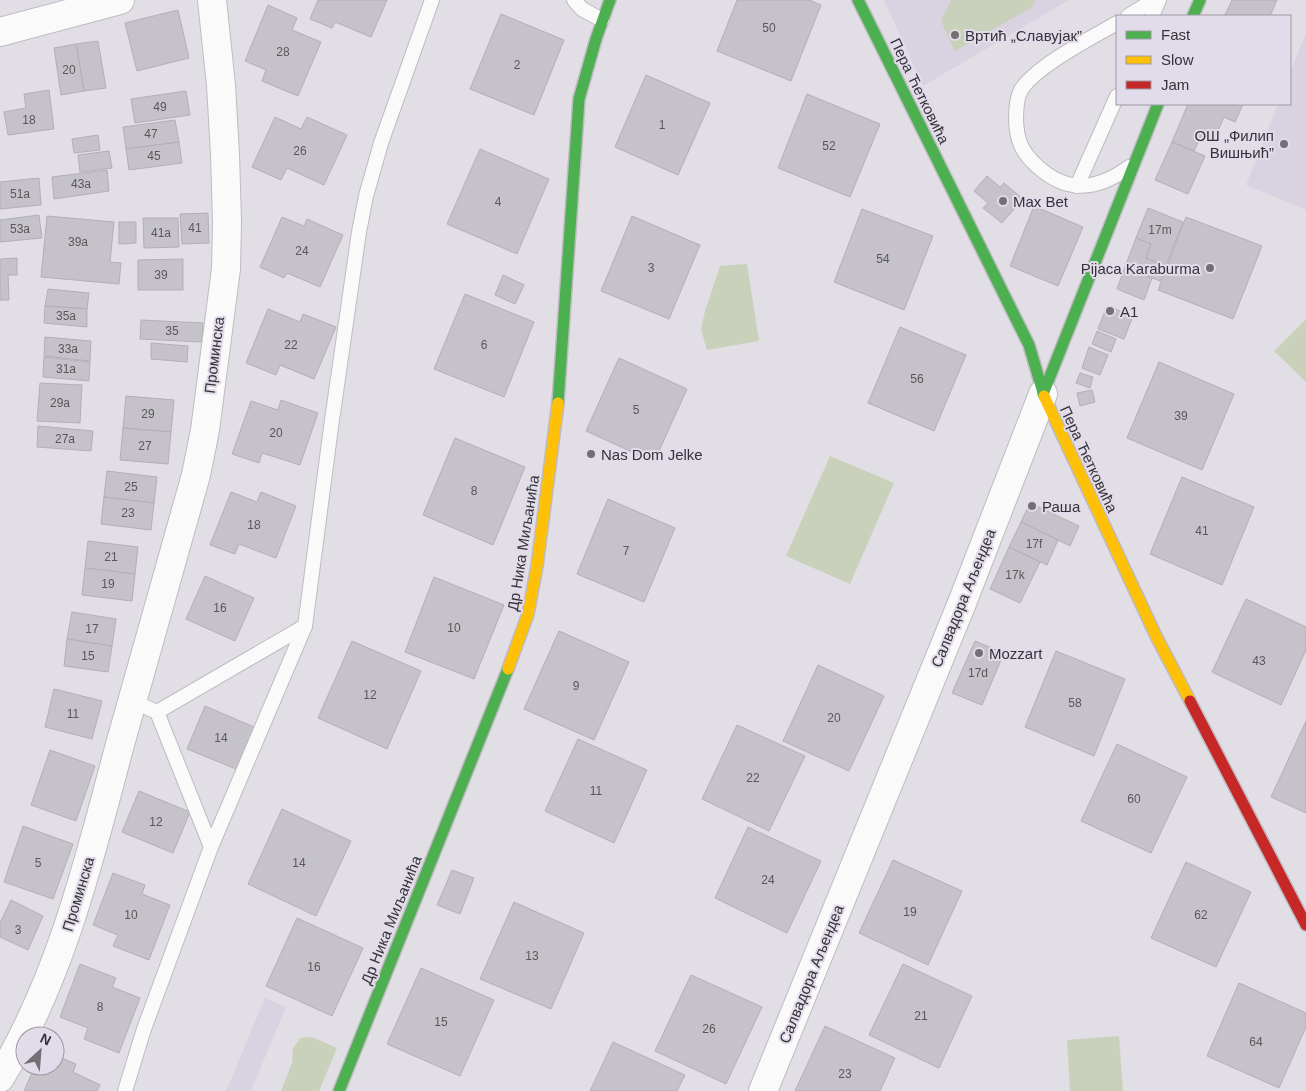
<svg xmlns="http://www.w3.org/2000/svg" width="1306" height="1091" font-family="Helvetica,sans-serif">
<style>
.built{fill:#d9d2e1}
.green{fill:#cad1bb}
.building{fill:#c5c2c9;stroke:#b2afb6}
.lines{fill:none;stroke-linecap:round;stroke-linejoin:round}
.lane-casing{stroke:#bebbc1;stroke-width:16}
.street-casing{stroke:#bebbc1;stroke-width:30}
.fast-casing{stroke:#bebbc1;stroke-width:14}
.slow-casing{stroke:#bebbc1;stroke-width:14}
.jam-casing{stroke:#bebbc1;stroke-width:14}
.lane{stroke:#fbfafb;stroke-width:14}
.street{stroke:#fbfafb;stroke-width:28}
.fast{stroke:#4caf50;stroke-width:11}
.slow{stroke:#ffc107;stroke-width:11}
.jam{stroke:#c62828;stroke-width:11}
.poi-dot{fill:#726f75;stroke:#e2dbea;stroke-width:2}
.labels{text-anchor:middle;dominant-baseline:central;stroke-width:4;stroke-linejoin:round;paint-order:stroke}
.number-label{font-size:12px;fill:#59575c}
.poi-label{font-size:15px;fill:#353338;stroke:#e2dbea;text-anchor:start}
.street-label{font-size:15px;fill:#353338;stroke:#e2dbea}
</style>
<rect width="100%" height="100%" fill="#e2dee6"/>
<!-- built -->
<g class="built">
<polygon points="884,0 1069,0 923,86"/>
<polygon points="1306,32 1306,210 1246,185 1278,104 1290,104 1290,73"/>
<polygon points="265,998 286,1007 251,1091 226,1091"/>
</g>
<!-- green -->
<g class="green">
<polygon points="951,0 1035,0 1032,7 955,51 941,21"/>
<polygon points="747,264 759,341 707,350 701,330 705,311 720,266"/>
<polygon points="1306,319 1306,382 1274,351"/>
<polygon points="830,456 894,483 850,584 786,556"/>
<polygon points="1119,1036 1123,1091 1070,1091 1067,1040"/>
<polygon points="312,1037 337,1048 319,1091 281,1091 292,1063 293,1049 300,1038"/>
</g>
<!-- building -->
<g class="building">
<polygon points="318,0 387,0 371,37 335,22 332,28 310,19"/>
<polygon points="737,0 809,0 821,5 791,81 717,51"/>
<polygon points="1232,0 1277,0 1270,16 1228,16 1225,15"/>
<polygon points="268,5 297,18 292,30 321,42 298,96 262,81 266,70 245,61"/>
<polygon points="178,10 189,58 137,71 125,23"/>
<polygon points="501,14 564,40 534,115 470,89"/>
<polygon points="98,41 106,88 84,91 76,44"/>
<polygon points="76,44 84,91 61,95 54,48"/>
<polygon points="646,75 710,103 678,175 615,147"/>
<polygon points="49,90 54,129 8,135 4,112 26,108 24,94"/>
<polygon points="186,91 190,115 135,123 131,99"/>
<polygon points="807,94 880,124 850,197 778,168"/>
<polygon points="1188,104 1243,104 1235,122 1224,117 1216,135 1204,130 1194,151 1172,142"/>
<polygon points="275,117 301,129 307,117 347,135 324,185 287,168 281,180 252,167"/>
<polygon points="175,120 179,142 126,149 123,127"/>
<polygon points="98,135 100,150 74,153 72,139"/>
<polygon points="179,142 182,163 129,170 126,149"/>
<polygon points="1172,142 1205,156 1188,194 1155,180"/>
<polygon points="480,149 549,179 517,254 447,224"/>
<polygon points="109,151 112,168 80,172 78,155"/>
<polygon points="107,170 109,191 54,199 52,177"/>
<polygon points="987,176 1000,187 1004,183 1023,199 1002,223 983,208 988,203 974,191"/>
<polygon points="39,178 41,205 0,209 0,182"/>
<polygon points="1034,206 1083,227 1058,286 1010,266"/>
<polygon points="1148,208 1183,222 1166,266 1146,258 1151,244 1136,238"/>
<polygon points="862,209 933,236 904,310 834,282"/>
<polygon points="208,213 209,243 182,244 180,214"/>
<polygon points="39,215 42,238 0,242 0,220"/>
<polygon points="47,216 114,222 110,262 121,263 119,284 41,277"/>
<polygon points="632,216 700,245 669,319 601,291"/>
<polygon points="282,217 304,226 307,219 343,235 320,287 287,273 284,278 260,267"/>
<polygon points="1186,217 1262,246 1233,319 1158,290"/>
<polygon points="143,218 178,218 179,247 144,248"/>
<polygon points="119,222 136,222 136,243 119,244"/>
<polygon points="1136,238 1151,244 1146,258 1166,266 1160,281 1125,267"/>
<polygon points="17,258 17,275 8,275 9,300 0,300 0,259"/>
<polygon points="183,259 183,290 138,290 138,260"/>
<polygon points="1125,267 1152,278 1144,300 1117,289"/>
<polygon points="503,275 524,285 515,304 495,295"/>
<polygon points="48,289 89,293 87,309 45,306"/>
<polygon points="465,294 534,322 504,397 434,369"/>
<polygon points="45,306 87,309 87,327 44,323"/>
<polygon points="1107,306 1133,316 1124,339 1098,329"/>
<polygon points="268,309 300,322 303,314 336,327 314,379 280,365 276,375 246,363"/>
<polygon points="141,320 203,323 202,342 140,339"/>
<polygon points="900,327 966,355 934,431 868,403"/>
<polygon points="1097,331 1116,339 1111,352 1092,344"/>
<polygon points="45,337 91,341 90,361 44,356"/>
<polygon points="151,343 188,346 187,362 151,359"/>
<polygon points="1089,347 1108,355 1100,375 1082,368"/>
<polygon points="44,357 90,362 89,381 43,377"/>
<polygon points="619,358 687,389 654,462 586,431"/>
<polygon points="1159,362 1234,394 1202,470 1127,438"/>
<polygon points="1080,373 1093,377 1090,388 1076,383"/>
<polygon points="40,383 82,385 80,423 37,421"/>
<polygon points="1092,390 1095,402 1080,406 1077,393"/>
<polygon points="126,396 174,400 171,432 123,428"/>
<polygon points="281,400 318,413 300,465 262,453 259,463 232,454 251,401 278,410"/>
<polygon points="38,426 93,431 91,451 37,447"/>
<polygon points="123,428 171,432 168,464 120,460"/>
<polygon points="455,438 525,467 493,545 423,515"/>
<polygon points="107,471 157,477 154,503 104,497"/>
<polygon points="1182,477 1254,507 1222,585 1150,554"/>
<polygon points="231,492 257,502 261,492 296,506 276,558 239,544 235,554 210,545"/>
<polygon points="104,497 154,503 151,530 101,524"/>
<polygon points="608,499 675,528 644,602 577,574"/>
<polygon points="1030,503 1079,526 1070,546 1021,522"/>
<polygon points="1021,522 1058,540 1047,565 1009,547"/>
<polygon points="88,541 138,547 135,574 85,568"/>
<polygon points="1009,547 1040,562 1020,603 990,589"/>
<polygon points="85,568 135,574 132,601 82,595"/>
<polygon points="205,576 254,598 235,641 186,619"/>
<polygon points="434,577 504,605 474,679 405,652"/>
<polygon points="1246,599 1306,627 1306,650 1281,705 1212,672"/>
<polygon points="72,612 116,619 112,646 67,639"/>
<polygon points="559,631 629,662 594,740 524,709"/>
<polygon points="67,639 112,646 108,672 64,666"/>
<polygon points="352,641 421,671 387,749 318,718"/>
<polygon points="975,641 1004,653 982,705 952,693"/>
<polygon points="1056,651 1125,679 1094,756 1025,727"/>
<polygon points="818,665 884,696 849,771 783,741"/>
<polygon points="54,689 102,701 92,739 45,727"/>
<polygon points="205,706 254,727 236,769 187,749"/>
<polygon points="1306,721 1306,813 1271,797"/>
<polygon points="737,725 805,756 769,831 702,799"/>
<polygon points="578,739 647,770 614,843 545,811"/>
<polygon points="1117,744 1187,777 1151,853 1081,821"/>
<polygon points="50,750 95,766 76,821 31,805"/>
<polygon points="139,791 190,812 173,853 122,832"/>
<polygon points="282,809 351,841 316,916 248,884"/>
<polygon points="23,826 73,844 53,899 4,882"/>
<polygon points="748,827 821,861 787,933 715,898"/>
<polygon points="893,860 962,891 928,965 859,933"/>
<polygon points="1186,862 1251,892 1216,967 1151,938"/>
<polygon points="452,870 474,878 460,914 437,905"/>
<polygon points="113,873 145,885 142,894 170,905 149,960 113,946 118,935 93,925"/>
<polygon points="11,900 43,916 28,950 0,937 0,923"/>
<polygon points="514,902 584,933 551,1009 480,979"/>
<polygon points="297,918 363,948 332,1016 266,986"/>
<polygon points="80,964 116,978 112,987 140,998 119,1053 84,1039 88,1028 60,1017"/>
<polygon points="903,964 972,996 939,1068 869,1035"/>
<polygon points="421,968 494,1000 460,1076 387,1044"/>
<polygon points="691,975 762,1007 726,1084 655,1051"/>
<polygon points="1239,983 1306,1013 1306,1027 1279,1088 1207,1056"/>
<polygon points="825,1026 895,1058 880,1091 795,1091"/>
<polygon points="613,1042 685,1075 677,1091 590,1091"/>
<polygon points="55,1055 76,1064 73,1072 100,1085 97,1091 24,1091 35,1066 55,1066"/>
</g>
<g class="lines">
<defs>
<g id="lane">
<polyline points="574,0 582,9 602,20"/>
<polyline points="1128,16 1154,0"/>
<polyline points="1152,16 1159,0"/>
<path d="M1117,23c-26,15 -81,43 -96,67 -4,7 -5,22 -5,30 1,21 5,31 21,46 30,28 61,24 92,1"/>
<polyline points="1077,186 1117,96"/>
<polyline points="132,701 157,712 305,626"/>
<polyline points="157,712 211,847"/>
<polyline points="125,1091 144,1029 211,847 305,626 331,427 359,232 366,196 381,143 432,0"/>
</g>
<g id="street">
<polyline points="0,32 120,0"/>
<path d="M0,1078c61,-101 89,-217 119,-330 25,-91 52,-182 77,-273l9,-45 21,-161 1,-47 -2,-68 -4,-69 -9,-85"/>
<polyline points="763,1091 962,603 1043,394"/>
</g>
<g id="fast">
<polyline points="858,0 1029,345 1044,396"/>
<polyline points="1193,16 1200,0"/>
<polyline points="1043,394 1158,104"/>
<polyline points="558,403 579,99 596,39 610,0"/>
<polyline points="339,1091 508,669"/>
</g>
<g id="slow">
<polyline points="1044,396 1156,636 1190,701"/>
<polyline points="508,669 528,614 537,566 558,403"/>
</g>
<polyline id="jam" points="1190,701 1306,925"/>
</defs>
<!-- lane casing -->
<use href="#lane" class="lane-casing"/>
<!-- street casing -->
<use href="#street" class="street-casing"/>
<!-- fast casing -->
<use href="#fast" class="fast-casing"/>
<!-- slow casing -->
<use href="#slow" class="slow-casing"/>
<!-- jam casing -->
<use href="#jam" class="jam-casing"/>
<!-- lane -->
<use href="#lane" class="lane"/>
<!-- street -->
<use href="#street" class="street"/>
<!-- fast -->
<use href="#fast" class="fast"/>
<!-- slow -->
<use href="#slow" class="slow"/>
<!-- jam -->
<use href="#jam" class="jam"/>
</g>
<!-- markers -->
<g class="poi-dot">
<circle cx="955" cy="35" r="5"/>
<circle cx="1284" cy="144" r="5"/>
<circle cx="1003" cy="201" r="5"/>
<circle cx="1210" cy="268" r="5"/>
<circle cx="1110" cy="311" r="5"/>
<circle cx="591" cy="454" r="5"/>
<circle cx="1032" cy="506" r="5"/>
<circle cx="979" cy="653" r="5"/>
</g>
<g class="labels">
<!-- number labels -->
<g class="number-label">
<text x="769" y="28">50</text>
<text x="283" y="52">28</text>
<text x="517" y="65">2</text>
<text x="69" y="70">20</text>
<text x="160" y="107">49</text>
<text x="29" y="120">18</text>
<text x="662" y="125">1</text>
<text x="151" y="134">47</text>
<text x="829" y="146">52</text>
<text x="300" y="151">26</text>
<text x="154" y="156">45</text>
<text x="81" y="184">43a</text>
<text x="20" y="194">51a</text>
<text x="498" y="202">4</text>
<text x="195" y="228">41</text>
<text x="20" y="229">53a</text>
<text x="1160" y="230">17m</text>
<text x="161" y="233">41a</text>
<text x="78" y="242">39a</text>
<text x="302" y="251">24</text>
<text x="883" y="259">54</text>
<text x="651" y="268">3</text>
<text x="161" y="275">39</text>
<text x="66" y="316">35a</text>
<text x="172" y="331">35</text>
<text x="291" y="345">22</text>
<text x="484" y="345">6</text>
<text x="68" y="349">33a</text>
<text x="66" y="369">31a</text>
<text x="917" y="379">56</text>
<text x="60" y="403">29a</text>
<text x="636" y="410">5</text>
<text x="148" y="414">29</text>
<text x="1181" y="416">39</text>
<text x="276" y="433">20</text>
<text x="65" y="439">27a</text>
<text x="145" y="446">27</text>
<text x="131" y="487">25</text>
<text x="474" y="491">8</text>
<text x="128" y="513">23</text>
<text x="254" y="525">18</text>
<text x="1202" y="531">41</text>
<text x="1034" y="544">17f</text>
<text x="626" y="551">7</text>
<text x="111" y="557">21</text>
<text x="1015" y="575">17k</text>
<text x="108" y="584">19</text>
<text x="220" y="608">16</text>
<text x="454" y="628">10</text>
<text x="92" y="629">17</text>
<text x="88" y="656">15</text>
<text x="1259" y="661">43</text>
<text x="978" y="673">17d</text>
<text x="576" y="686">9</text>
<text x="370" y="695">12</text>
<text x="1075" y="703">58</text>
<text x="73" y="714">11</text>
<text x="834" y="718">20</text>
<text x="221" y="738">14</text>
<text x="753" y="778">22</text>
<text x="596" y="791">11</text>
<text x="1134" y="799">60</text>
<text x="156" y="822">12</text>
<text x="38" y="863">5</text>
<text x="299" y="863">14</text>
<text x="768" y="880">24</text>
<text x="910" y="912">19</text>
<text x="131" y="915">10</text>
<text x="1201" y="915">62</text>
<text x="18" y="930">3</text>
<text x="532" y="956">13</text>
<text x="314" y="967">16</text>
<text x="100" y="1007">8</text>
<text x="921" y="1016">21</text>
<text x="441" y="1022">15</text>
<text x="709" y="1029">26</text>
<text x="1256" y="1042">64</text>
<text x="845" y="1074">23</text>
</g>
<!-- poi labels -->
<g class="poi-label">
<text x="965" y="35">Вртић „Славујак”</text>
<text x="1274" y="135" text-anchor="end">ОШ „Филип<tspan x="1274" dy="17">Вишњић”</tspan></text>
<text x="1013" y="201">Max Bet</text>
<text x="1200" y="268" text-anchor="end">Pijaca Karaburma</text>
<text x="1120" y="311">A1</text>
<text x="601" y="454">Nas Dom Jelke</text>
<text x="1042" y="506">Раша</text>
<text x="989" y="653">Mozzart</text>
</g>
<!-- street labels -->
<g class="street-label">
<text transform="translate(920 91) rotate(64)">Пера Ћетковића</text>
<text transform="translate(214 355) rotate(-83)">Проминска</text>
<text transform="translate(1089 459) rotate(65)">Пера Ћетковића</text>
<text transform="translate(523 543) rotate(-81)">Др Ника Миљанића</text>
<text transform="translate(963 598) rotate(-68)">Салвадора Аљендеа</text>
<text transform="translate(78 894) rotate(-73)">Проминска</text>
<text transform="translate(391 920) rotate(-68)">Др Ника Миљанића</text>
<text transform="translate(811 974) rotate(-68)">Салвадора Аљендеа</text>
</g>
</g>
<!-- legend -->
<rect x="1116" y="15" width="175" height="90" fill="#e2dbea" stroke="#9d98a3"/>
<rect x="1126" y="31" width="25" height="8" fill="#4caf50" stroke="#9d98a3"/>
<text x="1161" y="40" font-size="15" fill="#353338">Fast</text>
<rect x="1126" y="56" width="25" height="8" fill="#ffc107" stroke="#9d98a3"/>
<text x="1161" y="65" font-size="15" fill="#353338">Slow</text>
<rect x="1126" y="81" width="25" height="8" fill="#c62828" stroke="#9d98a3"/>
<text x="1161" y="90" font-size="15" fill="#353338">Jam</text>
<!-- north arrow -->
<g transform="translate(40 1051) rotate(26)"><circle r="24" fill="#e2dbea" stroke="#9d98a3"/>
<path d="M0-4L9 19L0 12L-9 19Z" fill="#726f75"/>
<text y="-8" font-size="14" font-weight="bold" text-anchor="middle" fill="#353338">N</text>
</g>
</svg>
